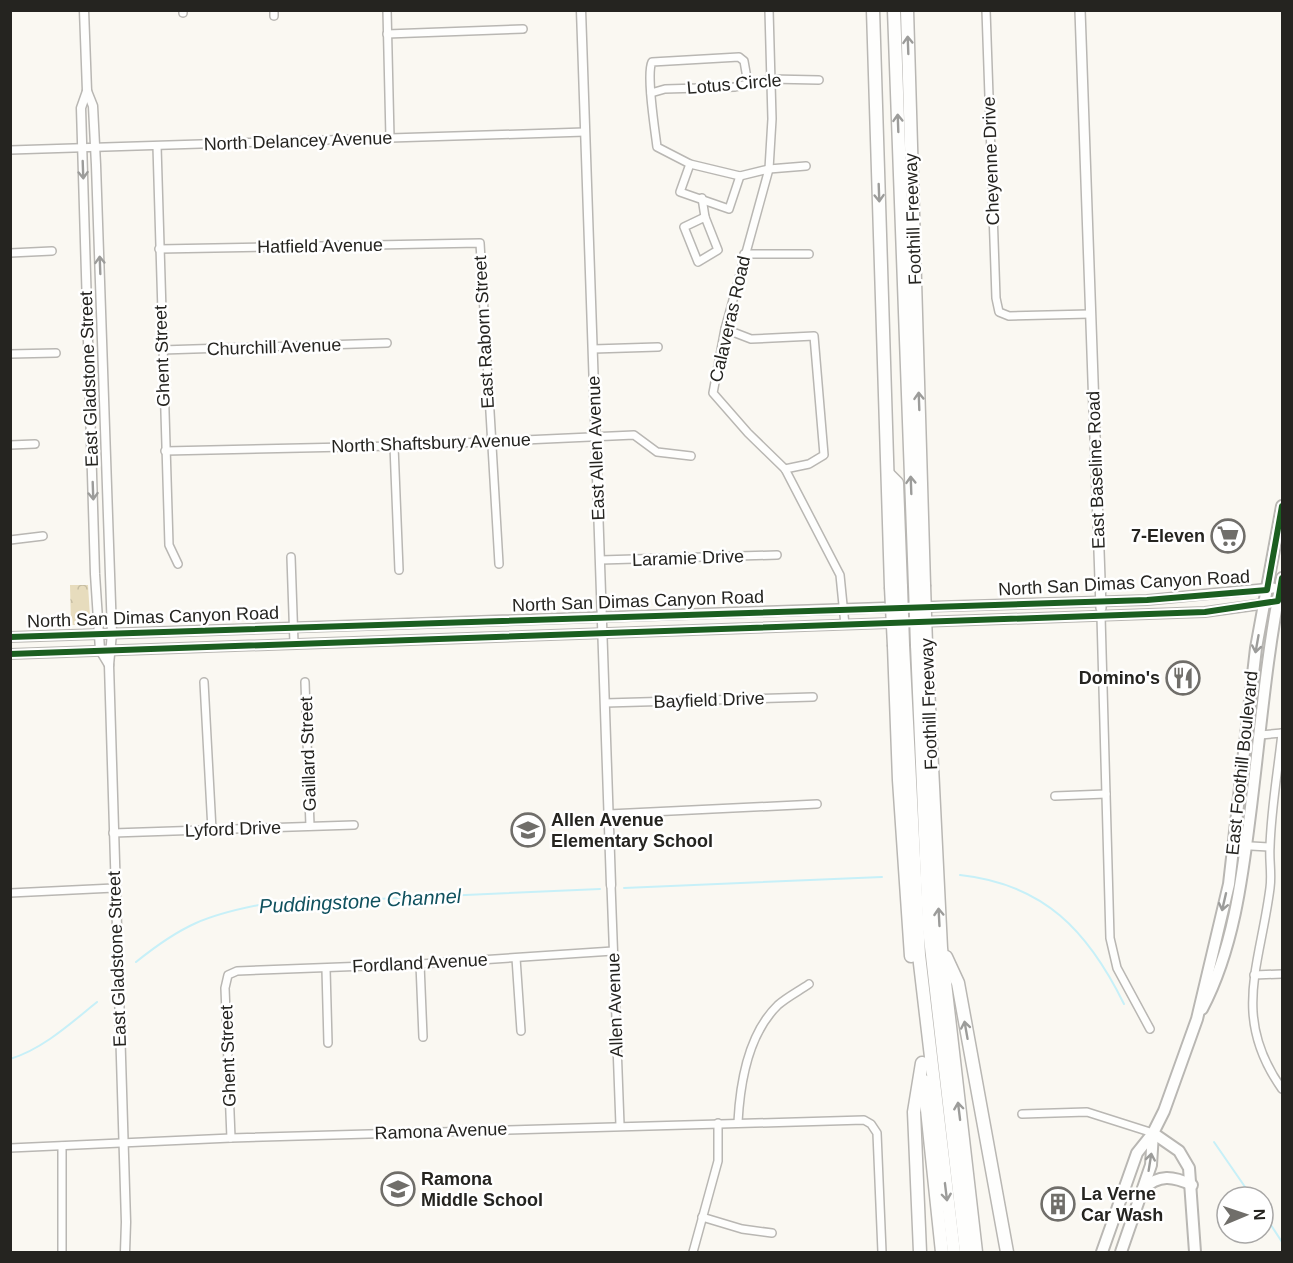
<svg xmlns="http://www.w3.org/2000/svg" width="1293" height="1263" font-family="Helvetica,sans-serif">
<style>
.park{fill:url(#park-crowns)}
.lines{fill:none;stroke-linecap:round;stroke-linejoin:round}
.stream{stroke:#c7f0f8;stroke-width:2}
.minor-casing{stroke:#b9b7b3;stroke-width:10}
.tertiary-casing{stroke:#b9b7b3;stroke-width:11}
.secondary-casing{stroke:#b9b7b3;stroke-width:12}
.primary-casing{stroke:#b9b7b3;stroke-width:14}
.motorway-casing{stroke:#b9b7b3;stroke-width:15}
.minor{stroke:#fefefd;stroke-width:7}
.tertiary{stroke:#fefefd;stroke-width:8}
.secondary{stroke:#fefefd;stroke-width:9}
.primary{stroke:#fefefd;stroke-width:10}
.motorway{stroke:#fefefd;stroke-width:12}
.motorway-bridge-casing{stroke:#b9b7b3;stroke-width:15;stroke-linecap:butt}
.motorway-bridge{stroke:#fefefd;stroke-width:12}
.cycleway-casing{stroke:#fff;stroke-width:10}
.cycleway{stroke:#1b5e20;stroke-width:6}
.oneway{stroke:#9c9c9a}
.labels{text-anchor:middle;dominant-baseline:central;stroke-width:5;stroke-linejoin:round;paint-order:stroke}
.street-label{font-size:18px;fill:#252420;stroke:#fff}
.poi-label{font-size:18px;font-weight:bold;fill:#252420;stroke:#fff;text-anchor:start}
.water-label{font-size:20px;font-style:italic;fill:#10515e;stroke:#fff}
</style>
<defs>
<pattern id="park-crowns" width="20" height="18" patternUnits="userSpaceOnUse" patternTransform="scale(1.5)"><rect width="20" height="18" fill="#e7dcbd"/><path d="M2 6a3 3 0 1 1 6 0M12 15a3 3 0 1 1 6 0" fill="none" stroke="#c6bda2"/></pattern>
</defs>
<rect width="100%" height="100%" fill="#faf8f2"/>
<!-- park -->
<polygon class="park" points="70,585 88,585 90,617 83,625 71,625"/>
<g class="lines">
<!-- stream -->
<g class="stream">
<path d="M960,875c84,9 128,56 164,129"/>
<polyline points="624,888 882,877"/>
<path d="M136,962c46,-37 70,-47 128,-58l336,-15"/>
<path d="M10,1059c33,-10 61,-36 87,-57"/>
<polyline points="1214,1142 1252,1197"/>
<polyline points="1263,1213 1282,1242"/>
</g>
<defs>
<g id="minor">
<polyline points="183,10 183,13"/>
<polyline points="274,10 274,16"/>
<polyline points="387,10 390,138"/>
<polyline points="769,10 772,119 769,169 725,329 713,393 748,433 785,469 840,575 845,625"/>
<polyline points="986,10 996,298 999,312 1009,316 1090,314"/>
<polyline points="387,34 523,29"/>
<path d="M748,84l-4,-23 -5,-4 -87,5c-6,12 3,68 5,85l33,17 50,12 29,-7 37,-3"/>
<polyline points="651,93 665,89 735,87 770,79 819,80"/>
<polyline points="157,146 169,545 178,564"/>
<polyline points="10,150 585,132"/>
<polyline points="690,164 680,192 729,209 740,176"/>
<polyline points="702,198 705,217"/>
<polygon points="705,217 718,250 698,262 684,227"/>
<polyline points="159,249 480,243 499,564"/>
<polyline points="10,253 52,251"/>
<polyline points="744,254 809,254"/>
<polyline points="725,329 751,339 814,336 824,455 809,464 785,469"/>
<polyline points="593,349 658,347"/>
<polyline points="162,350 387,343"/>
<polyline points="10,354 56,353"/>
<polyline points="10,445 35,444"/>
<polyline points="394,446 399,570"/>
<polyline points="165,451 394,446 634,435 657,452 691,456"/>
<polyline points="10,540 43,536"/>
<polyline points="291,557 294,643"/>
<polyline points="600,560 777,555"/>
<polyline points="1101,616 1110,938 1117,968 1150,1029"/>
<polyline points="204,682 212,830"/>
<polyline points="305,682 310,826"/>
<polyline points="605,703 813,697"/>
<path d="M1282,733c-4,38 -11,76 -12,114 -1,13 2,27 0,41 -10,78 -39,129 12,201"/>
<polyline points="1260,735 1282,733"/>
<polyline points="1055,796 1106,794"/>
<polyline points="609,814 817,804"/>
<polyline points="113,833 354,825"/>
<polyline points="1233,845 1269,847"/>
<polyline points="611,885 620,1125"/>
<polyline points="10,893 114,888"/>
<polyline points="516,958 521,1031"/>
<polyline points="420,964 423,1037"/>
<polyline points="326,969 328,1043"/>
<polyline points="1254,975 1282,974"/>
<polyline points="1022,1114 1087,1112 1153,1133"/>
<path d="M738,1122c2,-39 10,-88 40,-117 9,-8 21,-14 31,-21"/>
<polyline points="231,1138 225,988 228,975 237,971 420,964 613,951"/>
<polyline points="62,1146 62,1252"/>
<polyline points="10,1148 231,1138 864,1120 871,1124 877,1133 882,1252"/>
<polyline points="702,1217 742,1229 772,1233"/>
<polyline points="693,1252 718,1161 718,1123"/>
</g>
<g id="tertiary">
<polyline points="84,10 87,91 93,106 96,165 112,633 109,665 126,1222 125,1252"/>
<polyline points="581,10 611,885"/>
<polyline points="87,91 81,108 95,574 100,650 109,665"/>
</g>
<g id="secondary">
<polyline points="1080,10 1101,608"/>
<polyline points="918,607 1147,600 1273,588"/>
<polyline points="10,637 899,607"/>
<polyline points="10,654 1205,612 1270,603"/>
</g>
<g id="primary">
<path d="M1202,1009c31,-59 40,-129 48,-194 10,-79 16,-159 32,-237"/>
<polyline points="1153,1133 1179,1151 1189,1168 1195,1252"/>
<path d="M1143,1189c16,-15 30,-13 49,-4"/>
<polyline points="1102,1252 1137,1153 1153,1133 1164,1111 1197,1019 1229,884 1256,648 1282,506"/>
<polyline points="1121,1252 1151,1165 1153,1133"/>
</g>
<g id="motorway">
<polyline points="873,10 891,587"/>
<polyline points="894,10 915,586"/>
<polyline points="907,10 924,585"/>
<polyline points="888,474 897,483 901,587"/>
<polyline points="903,645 919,955 954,1252"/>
<polyline points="917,645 929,929 966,1252"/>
<polyline points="926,645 941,948 976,1252"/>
<polyline points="894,646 899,780 911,956"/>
<polyline points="946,957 958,983 1007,1252"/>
<polyline points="924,1081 942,1252"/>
<polyline points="920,1252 914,1112 922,1063"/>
</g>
</defs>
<!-- minor casing -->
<use href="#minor" class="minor-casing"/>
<!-- tertiary casing -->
<use href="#tertiary" class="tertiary-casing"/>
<!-- secondary casing -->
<use href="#secondary" class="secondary-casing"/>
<!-- primary casing -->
<use href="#primary" class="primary-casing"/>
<!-- motorway casing -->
<use href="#motorway" class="motorway-casing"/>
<!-- minor -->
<use href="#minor" class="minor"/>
<!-- tertiary -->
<use href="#tertiary" class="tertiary"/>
<!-- secondary -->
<use href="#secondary" class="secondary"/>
<!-- primary -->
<use href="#primary" class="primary"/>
<!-- motorway -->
<use href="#motorway" class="motorway"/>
<defs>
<g id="motorway-bridge">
<polyline points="924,585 926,645"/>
<polyline points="915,586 917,645"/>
<polyline points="891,587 894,646"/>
<polyline points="901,587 903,645"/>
</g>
</defs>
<!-- motorway-bridge casing -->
<use href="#motorway-bridge" class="motorway-bridge-casing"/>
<!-- motorway-bridge -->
<use href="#motorway-bridge" class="motorway-bridge"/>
<defs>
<g id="cycleway">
<polyline points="10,637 1147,600 1267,590 1282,506"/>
<polyline points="10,654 1205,612 1278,601 1282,578"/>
</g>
</defs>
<!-- cycleway casing -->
<use href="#cycleway" class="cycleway-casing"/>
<!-- cycleway -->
<use href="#cycleway" class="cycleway"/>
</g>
<!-- one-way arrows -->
<defs><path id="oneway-shaft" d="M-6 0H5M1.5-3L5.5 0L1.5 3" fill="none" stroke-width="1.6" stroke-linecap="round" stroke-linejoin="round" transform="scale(1.5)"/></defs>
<g class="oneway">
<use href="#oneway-shaft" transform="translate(908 45) rotate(-92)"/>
<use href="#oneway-shaft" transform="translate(898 123) rotate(-92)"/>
<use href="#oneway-shaft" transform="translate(83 170) rotate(88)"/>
<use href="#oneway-shaft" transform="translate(879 193) rotate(88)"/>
<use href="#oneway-shaft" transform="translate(100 265) rotate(-92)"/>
<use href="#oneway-shaft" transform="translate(919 401) rotate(-92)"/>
<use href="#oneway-shaft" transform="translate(911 485) rotate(-92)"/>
<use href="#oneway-shaft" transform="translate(93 491) rotate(88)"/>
<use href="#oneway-shaft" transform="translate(1257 644) rotate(100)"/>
<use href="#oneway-shaft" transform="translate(1224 902) rotate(103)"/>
<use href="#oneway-shaft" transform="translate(939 917) rotate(-93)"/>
<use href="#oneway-shaft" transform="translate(966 1030) rotate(-100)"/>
<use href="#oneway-shaft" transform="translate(959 1111) rotate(-97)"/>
<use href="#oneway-shaft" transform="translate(1150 1162) rotate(-81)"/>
<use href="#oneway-shaft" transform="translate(946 1192) rotate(83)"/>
</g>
<!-- icons -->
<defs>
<symbol id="supermarket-ring" viewBox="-11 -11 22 22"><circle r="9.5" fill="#fff" stroke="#706e6a" stroke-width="1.5"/><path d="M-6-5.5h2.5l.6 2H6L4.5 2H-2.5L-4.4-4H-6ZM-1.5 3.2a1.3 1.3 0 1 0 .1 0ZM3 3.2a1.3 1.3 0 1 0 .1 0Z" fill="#706e6a"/></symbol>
<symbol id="restaurant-ring" viewBox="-11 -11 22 22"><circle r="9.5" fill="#fff" stroke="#706e6a" stroke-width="1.5"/><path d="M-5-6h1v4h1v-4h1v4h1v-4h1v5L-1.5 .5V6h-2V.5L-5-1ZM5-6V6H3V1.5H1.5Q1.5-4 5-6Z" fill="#706e6a"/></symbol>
<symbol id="school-ring" viewBox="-11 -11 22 22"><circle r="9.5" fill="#fff" stroke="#706e6a" stroke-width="1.5"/><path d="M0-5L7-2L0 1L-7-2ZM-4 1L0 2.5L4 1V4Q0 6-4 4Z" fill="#706e6a"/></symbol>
<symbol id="building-ring" viewBox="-11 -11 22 22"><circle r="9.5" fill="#fff" stroke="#706e6a" stroke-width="1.5"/><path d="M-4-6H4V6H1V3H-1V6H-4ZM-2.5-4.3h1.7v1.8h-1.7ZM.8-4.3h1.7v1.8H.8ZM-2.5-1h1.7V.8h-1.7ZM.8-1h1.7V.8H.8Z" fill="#706e6a"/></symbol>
</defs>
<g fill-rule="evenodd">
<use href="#supermarket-ring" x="1209" y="517" width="38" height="38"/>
<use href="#restaurant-ring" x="1164" y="659" width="38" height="38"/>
<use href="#school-ring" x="509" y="811" width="38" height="38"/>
<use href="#school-ring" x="379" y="1170" width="38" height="38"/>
<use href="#building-ring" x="1039" y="1185" width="38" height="38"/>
</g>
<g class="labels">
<!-- street labels -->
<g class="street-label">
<text transform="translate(734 84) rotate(-5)">Lotus Circle</text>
<text transform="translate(298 141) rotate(-2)">North Delancey Avenue</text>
<text transform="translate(991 161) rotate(-92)">Cheyenne Drive</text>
<text transform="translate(913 219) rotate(-92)">Foothill Freeway</text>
<text transform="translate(320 246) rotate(-1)">Hatfield Avenue</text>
<text transform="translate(730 319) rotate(-77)">Calaveras Road</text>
<text transform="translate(484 332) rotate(-93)">East Raborn Street</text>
<text transform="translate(274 347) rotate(-2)">Churchill Avenue</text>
<text transform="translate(162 356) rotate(-92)">Ghent Street</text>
<text transform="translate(89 379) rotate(-92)">East Gladstone Street</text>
<text transform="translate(431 443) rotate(-2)">North Shaftsbury Avenue</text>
<text transform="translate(596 448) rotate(-92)">East Allen Avenue</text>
<text transform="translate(1096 470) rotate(-92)">East Baseline Road</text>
<text transform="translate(688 558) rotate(-2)">Laramie Drive</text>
<text transform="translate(1124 583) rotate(-3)">North San Dimas Canyon Road</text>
<text transform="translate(638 601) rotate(-2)">North San Dimas Canyon Road</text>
<text transform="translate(153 617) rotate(-2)">North San Dimas Canyon Road</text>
<text transform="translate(709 700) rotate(-2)">Bayfield Drive</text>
<text transform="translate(929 704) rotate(-92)">Foothill Freeway</text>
<text transform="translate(308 754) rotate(-92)">Gaillard Street</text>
<text transform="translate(1242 763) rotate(-84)">East Foothill Boulevard</text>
<text transform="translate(233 829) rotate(-2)">Lyford Drive</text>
<text transform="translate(117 959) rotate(-92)">East Gladstone Street</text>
<text transform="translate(420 963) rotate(-3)">Fordland Avenue</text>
<text transform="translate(615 1005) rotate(-92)">Allen Avenue</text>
<text transform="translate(228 1056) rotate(-92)">Ghent Street</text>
<text transform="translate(441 1131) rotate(-2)">Ramona Avenue</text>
</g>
<!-- poi labels -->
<g class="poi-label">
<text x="1205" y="536" text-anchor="end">7-Eleven</text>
<text x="1160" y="678" text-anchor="end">Domino's</text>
<text x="551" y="820">Allen Avenue<tspan x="551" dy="21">Elementary School</tspan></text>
<text x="421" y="1179">Ramona<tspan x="421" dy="21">Middle School</tspan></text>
<text x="1081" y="1194">La Verne<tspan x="1081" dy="21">Car Wash</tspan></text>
</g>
<!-- water labels -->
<g class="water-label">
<text transform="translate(360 901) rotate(-3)">Puddingstone Channel</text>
</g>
</g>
<!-- border -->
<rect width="1293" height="1263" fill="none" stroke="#252420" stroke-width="24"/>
<!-- north arrow -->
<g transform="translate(1245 1215) rotate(88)"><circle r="28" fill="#ffffff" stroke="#a8a7a6" stroke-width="1.5"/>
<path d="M0-4.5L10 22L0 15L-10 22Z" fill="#706e6a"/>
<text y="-9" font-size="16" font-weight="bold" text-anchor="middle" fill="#252420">N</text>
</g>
</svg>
